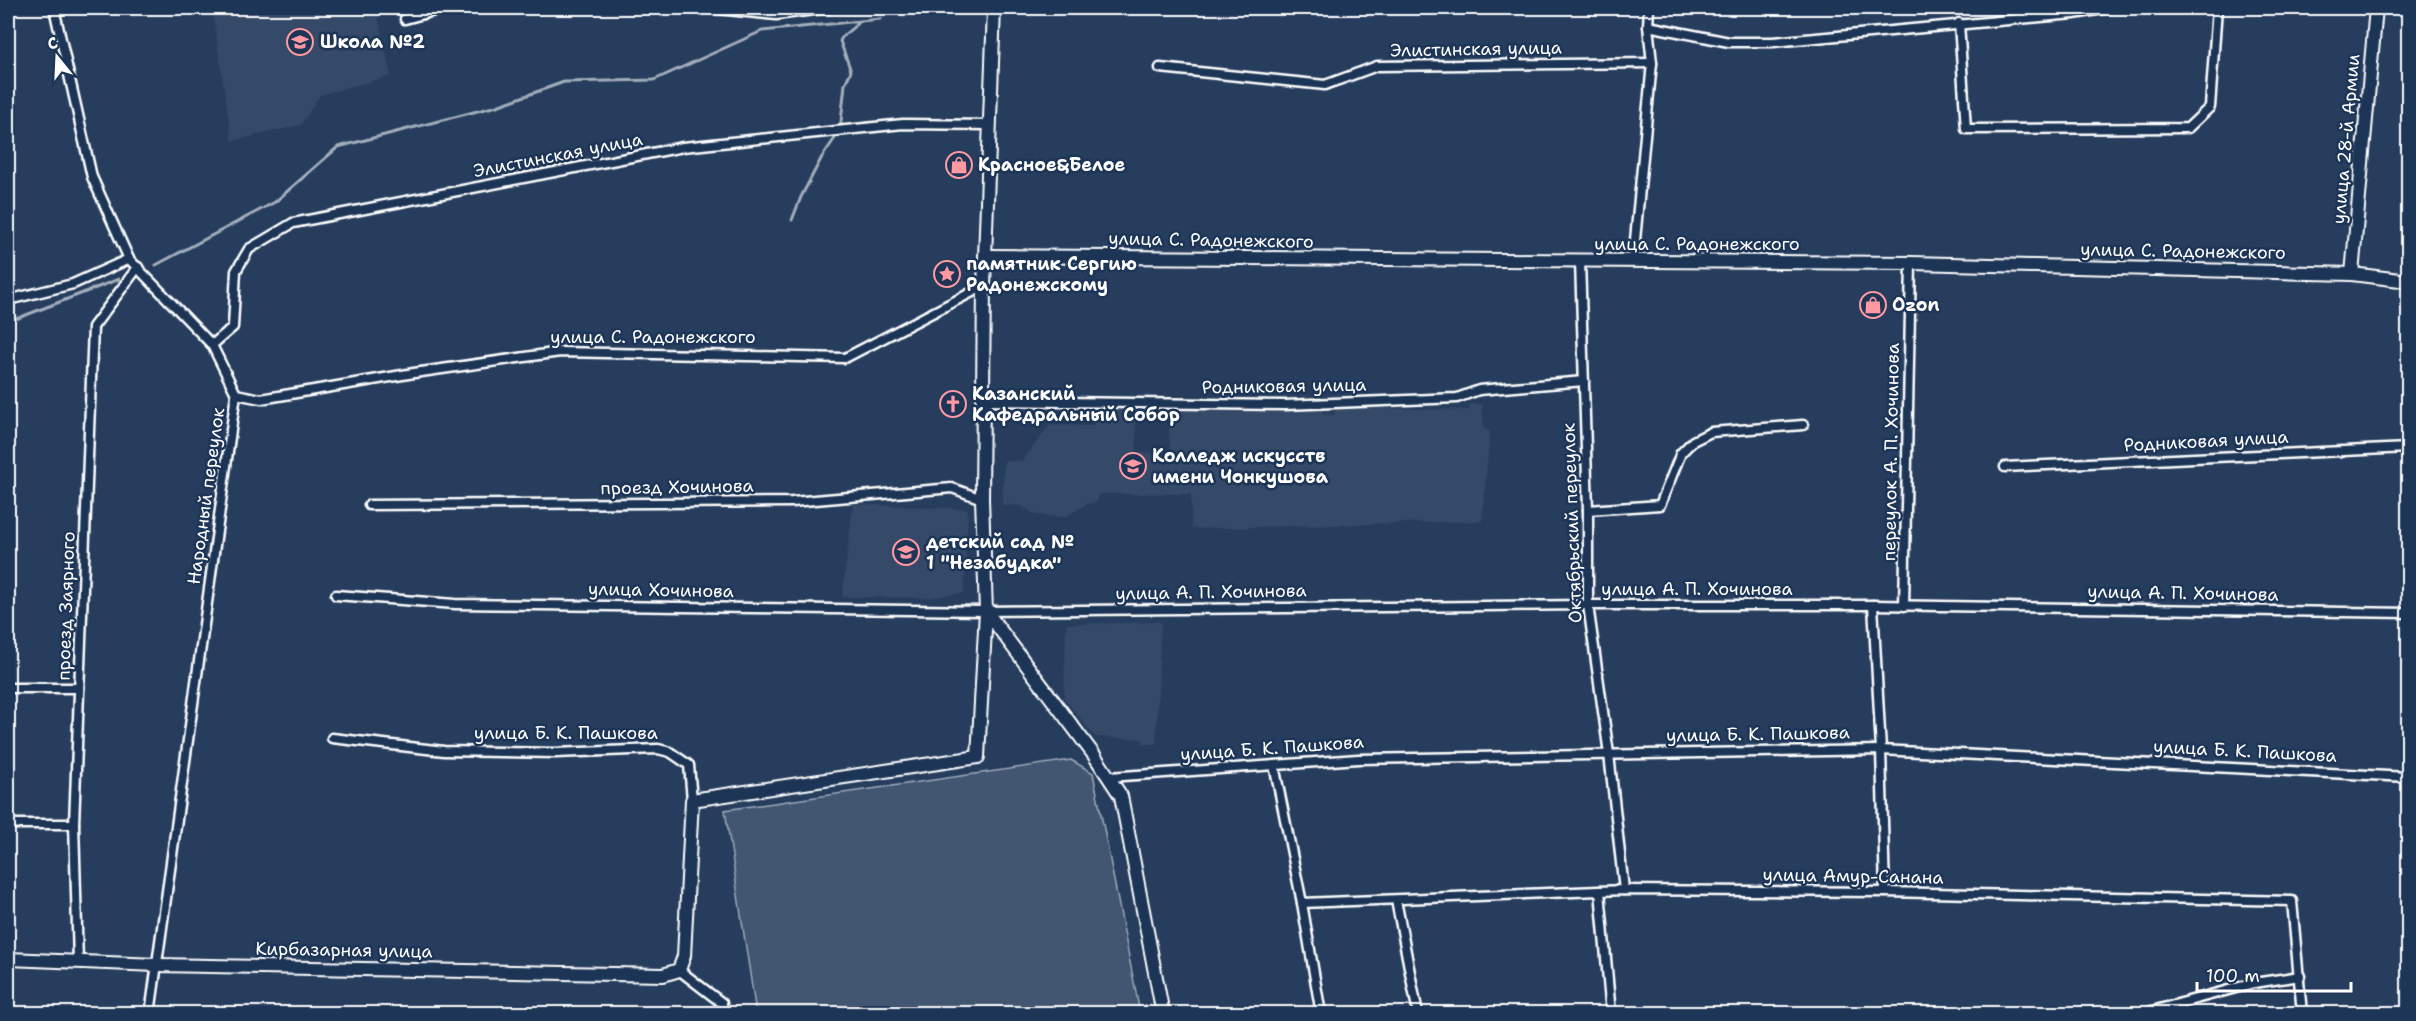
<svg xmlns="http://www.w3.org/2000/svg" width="2416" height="1021" font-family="'Shantell Sans',sans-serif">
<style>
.built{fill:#344a68}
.green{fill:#425672;stroke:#a0aab8;stroke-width:1.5}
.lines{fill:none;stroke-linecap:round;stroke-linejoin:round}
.stream{stroke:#a4aebb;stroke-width:3}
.street-casing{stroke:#fff;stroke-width:13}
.secondary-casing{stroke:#fff;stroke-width:16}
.street{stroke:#1d3557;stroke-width:8}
.secondary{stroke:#1d3557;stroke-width:12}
.labels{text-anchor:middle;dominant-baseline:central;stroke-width:5;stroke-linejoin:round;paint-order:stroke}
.poi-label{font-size:18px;font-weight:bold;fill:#fff;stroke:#1d3557;text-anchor:start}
.street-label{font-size:18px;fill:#fff;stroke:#1d3557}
</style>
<rect width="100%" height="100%" fill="#263d5e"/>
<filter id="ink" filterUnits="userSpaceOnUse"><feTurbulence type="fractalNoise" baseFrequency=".0167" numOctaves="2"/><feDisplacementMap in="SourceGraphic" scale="12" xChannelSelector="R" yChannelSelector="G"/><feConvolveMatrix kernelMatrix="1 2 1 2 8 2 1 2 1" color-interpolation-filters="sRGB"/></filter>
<g filter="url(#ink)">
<!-- built -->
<g class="built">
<polygon points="212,8 376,8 391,76 320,95 301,125 232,141"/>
<polygon points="1470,404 1482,404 1484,429 1490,431 1482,521 1191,529 1191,494 1098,494 1097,502 1087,504 1065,517 1036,515 1021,506 1002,505 1004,461 1022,461 1050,425 1093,426 1095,410 1135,407 1137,453 1170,453 1168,407 1266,409 1323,407 1322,414 1334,415 1335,407 1469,410"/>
<polygon points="853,504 968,509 964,593 928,598 842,597"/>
<polygon points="1161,622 1156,744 1143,744 1143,739 1095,737 1064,698 1066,624"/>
</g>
<!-- green -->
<polygon class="green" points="1071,760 1093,773 1140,1013 756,1013 725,810"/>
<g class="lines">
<!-- stream -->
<g class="stream">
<path d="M792,220l9,-23 21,-40 18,-26 5,-47 6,-13 -11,-30c4,-9 13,-11 18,-19"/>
<polyline points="156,265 275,202 338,147 497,106 564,82 654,80 762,31 880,19"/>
<polyline points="8,322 119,279"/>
</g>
<defs>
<g id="street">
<polyline points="54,8 92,177 129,259 212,345 236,394 150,1014"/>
<polyline points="707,8 776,15 829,8"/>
<polyline points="405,19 446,8"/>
<polyline points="1959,23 1966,129 2188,128 2210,107 2217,8"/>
<polyline points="1648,26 1729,42 1773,42 2074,14 2109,8"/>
<polyline points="1160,68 1325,85 1377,66 1652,63"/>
<polyline points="1580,261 1588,510 1588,605 1609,754 1624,890"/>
<polyline points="1633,261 1652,63 1648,26 1649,8"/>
<polyline points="8,300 73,284 129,259"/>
<polyline points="212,345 233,327 236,271 249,249 293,223 683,147 903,124 990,125"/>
<polyline points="236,394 261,399 414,373 560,352 845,358 984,286"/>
<polyline points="983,401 1285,405 1457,398 1479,390 1584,381"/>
<polyline points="2005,467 2408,448"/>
<polyline points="369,505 792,502 952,488 982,499"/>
<polyline points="1588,510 1660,505 1681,453 1693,441 1711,432 1803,425"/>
<polyline points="336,595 455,604 986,611 1588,605 1873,605 2408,613"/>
<polyline points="1873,605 1881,750 1885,892"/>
<polyline points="1904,606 1911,263"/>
<polyline points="8,688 79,688"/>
<polyline points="332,738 444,751 555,753 658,749 670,752 689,765 692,800"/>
<polyline points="1274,765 1302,903 1321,1014"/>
<polyline points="1109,777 1358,759 1881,750 2408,777"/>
<polyline points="8,824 74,824"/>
<polyline points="1600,891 1611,1014"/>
<polyline points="1396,900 1418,1014"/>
<polyline points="1302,903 1624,890 1885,892 2292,901 2302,1014"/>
<polyline points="78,962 74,824 93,327 138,267"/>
<polyline points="679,970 722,1003 723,1014"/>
<polyline points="2141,1014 2254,983 2300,976"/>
</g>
<g id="secondary">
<polyline points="985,256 1911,263 2352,274 2408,281"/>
<polyline points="2352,274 2376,8"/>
<polyline points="986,611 1094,755 1121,796 1163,1014"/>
<polyline points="8,959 157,965 663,975 679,970 684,956 692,800 978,757 986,611 982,499 984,286 994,8"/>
</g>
</defs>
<!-- street casing -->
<use href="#street" class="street-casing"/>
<!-- secondary casing -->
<use href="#secondary" class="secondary-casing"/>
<!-- street -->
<use href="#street" class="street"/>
<!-- secondary -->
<use href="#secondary" class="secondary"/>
</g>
</g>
<!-- icons -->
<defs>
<symbol id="school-ring" viewBox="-11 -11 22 22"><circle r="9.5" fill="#1d3557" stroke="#ff9aa2" stroke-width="1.5"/><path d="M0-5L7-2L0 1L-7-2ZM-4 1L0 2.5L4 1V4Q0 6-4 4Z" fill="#ff9aa2"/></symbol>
<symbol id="shop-ring" viewBox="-11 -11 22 22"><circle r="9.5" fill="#1d3557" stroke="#ff9aa2" stroke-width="1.5"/><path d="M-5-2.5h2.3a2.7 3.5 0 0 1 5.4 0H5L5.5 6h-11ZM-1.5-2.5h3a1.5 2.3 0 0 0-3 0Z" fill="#ff9aa2"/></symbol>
<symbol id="sight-ring" viewBox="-11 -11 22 22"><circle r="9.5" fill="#1d3557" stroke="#ff9aa2" stroke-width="1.5"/><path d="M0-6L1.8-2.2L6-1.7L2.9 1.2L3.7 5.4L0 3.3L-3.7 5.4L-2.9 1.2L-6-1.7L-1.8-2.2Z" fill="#ff9aa2"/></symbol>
<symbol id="church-ring" viewBox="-11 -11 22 22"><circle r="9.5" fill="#1d3557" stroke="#ff9aa2" stroke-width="1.5"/><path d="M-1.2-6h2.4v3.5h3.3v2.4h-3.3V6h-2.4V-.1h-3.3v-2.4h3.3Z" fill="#ff9aa2"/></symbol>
<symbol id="university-ring" viewBox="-11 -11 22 22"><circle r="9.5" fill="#1d3557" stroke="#ff9aa2" stroke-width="1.5"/><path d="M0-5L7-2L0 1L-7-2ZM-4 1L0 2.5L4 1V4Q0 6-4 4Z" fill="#ff9aa2"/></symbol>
</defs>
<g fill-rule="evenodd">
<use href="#school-ring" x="285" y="27" width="30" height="30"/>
<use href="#shop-ring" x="944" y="150" width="30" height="30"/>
<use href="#sight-ring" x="932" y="259" width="30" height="30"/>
<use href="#shop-ring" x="1858" y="290" width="30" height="30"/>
<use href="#church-ring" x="938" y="389" width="30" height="30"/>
<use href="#university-ring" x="1118" y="451" width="30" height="30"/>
<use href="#school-ring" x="891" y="537" width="30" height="30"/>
</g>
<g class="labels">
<!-- poi labels -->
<g class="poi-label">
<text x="320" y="42">Школа №2</text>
<text x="978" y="165">Красное&amp;Белое</text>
<text x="966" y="264">памятник Сергию<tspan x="966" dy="21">Радонежскому</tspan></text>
<text x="1892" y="305">Ozon</text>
<text x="972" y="394">Казанский<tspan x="972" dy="21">Кафедральный Собор</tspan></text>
<text x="1152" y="456">Колледж искусств<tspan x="1152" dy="21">имени Чонкушова</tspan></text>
<text x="926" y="542">детский сад №<tspan x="926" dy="21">1 "Незабудка"</tspan></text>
</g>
<!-- street labels -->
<g class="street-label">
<text transform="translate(1476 49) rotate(-1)">Элистинская улица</text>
<text transform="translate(2346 139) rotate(-85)">улица 28-й Армии</text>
<text transform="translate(558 155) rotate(-11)">Элистинская улица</text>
<text transform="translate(1211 240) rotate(1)">улица С. Радонежского</text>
<text x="1697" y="244">улица С. Радонежского</text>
<text transform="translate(2183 251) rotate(1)">улица С. Радонежского</text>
<text x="653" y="337">улица С. Радонежского</text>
<text transform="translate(1284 386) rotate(-1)">Родниковая улица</text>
<text transform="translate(2206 441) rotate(-3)">Родниковая улица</text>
<text transform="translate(1891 452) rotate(-89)">переулок А. П. Хочинова</text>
<text transform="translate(677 487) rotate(-1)">проезд Хочинова</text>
<text transform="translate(206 496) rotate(-82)">Народный переулок</text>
<text transform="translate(1572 523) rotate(-92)">Октябрьский переулок</text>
<text x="1697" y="589">улица А. П. Хочинова</text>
<text transform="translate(661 590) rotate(1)">улица Хочинова</text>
<text transform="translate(1211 592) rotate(-1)">улица А. П. Хочинова</text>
<text transform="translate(2183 593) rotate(1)">улица А. П. Хочинова</text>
<text transform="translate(66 606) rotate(-88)">проезд Заярного</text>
<text x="566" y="733">улица Б. К. Пашкова</text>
<text transform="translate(1758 734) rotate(-1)">улица Б. К. Пашкова</text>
<text transform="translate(1272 748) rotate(-4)">улица Б. К. Пашкова</text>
<text transform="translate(2245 751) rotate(3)">улица Б. К. Пашкова</text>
<text transform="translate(1853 876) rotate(1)">улица Амур-Санана</text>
<text transform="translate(344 950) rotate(1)">Кирбазарная улица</text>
</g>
</g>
<!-- margin -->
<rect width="2416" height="1021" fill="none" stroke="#1d3557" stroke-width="30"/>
<rect x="15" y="15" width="2386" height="991" fill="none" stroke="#fff" stroke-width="2" filter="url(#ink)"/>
<!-- north arrow -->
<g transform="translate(57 57) rotate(342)" stroke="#1d3557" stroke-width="4.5" paint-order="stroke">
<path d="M0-4.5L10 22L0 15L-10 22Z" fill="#ffffff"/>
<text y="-9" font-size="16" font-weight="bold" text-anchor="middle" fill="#ffffff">С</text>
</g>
<!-- scale -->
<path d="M2197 982v9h154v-9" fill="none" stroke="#ffffff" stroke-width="3"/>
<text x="2206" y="982" font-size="18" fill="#ffffff" stroke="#1d3557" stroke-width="4.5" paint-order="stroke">100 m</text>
</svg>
